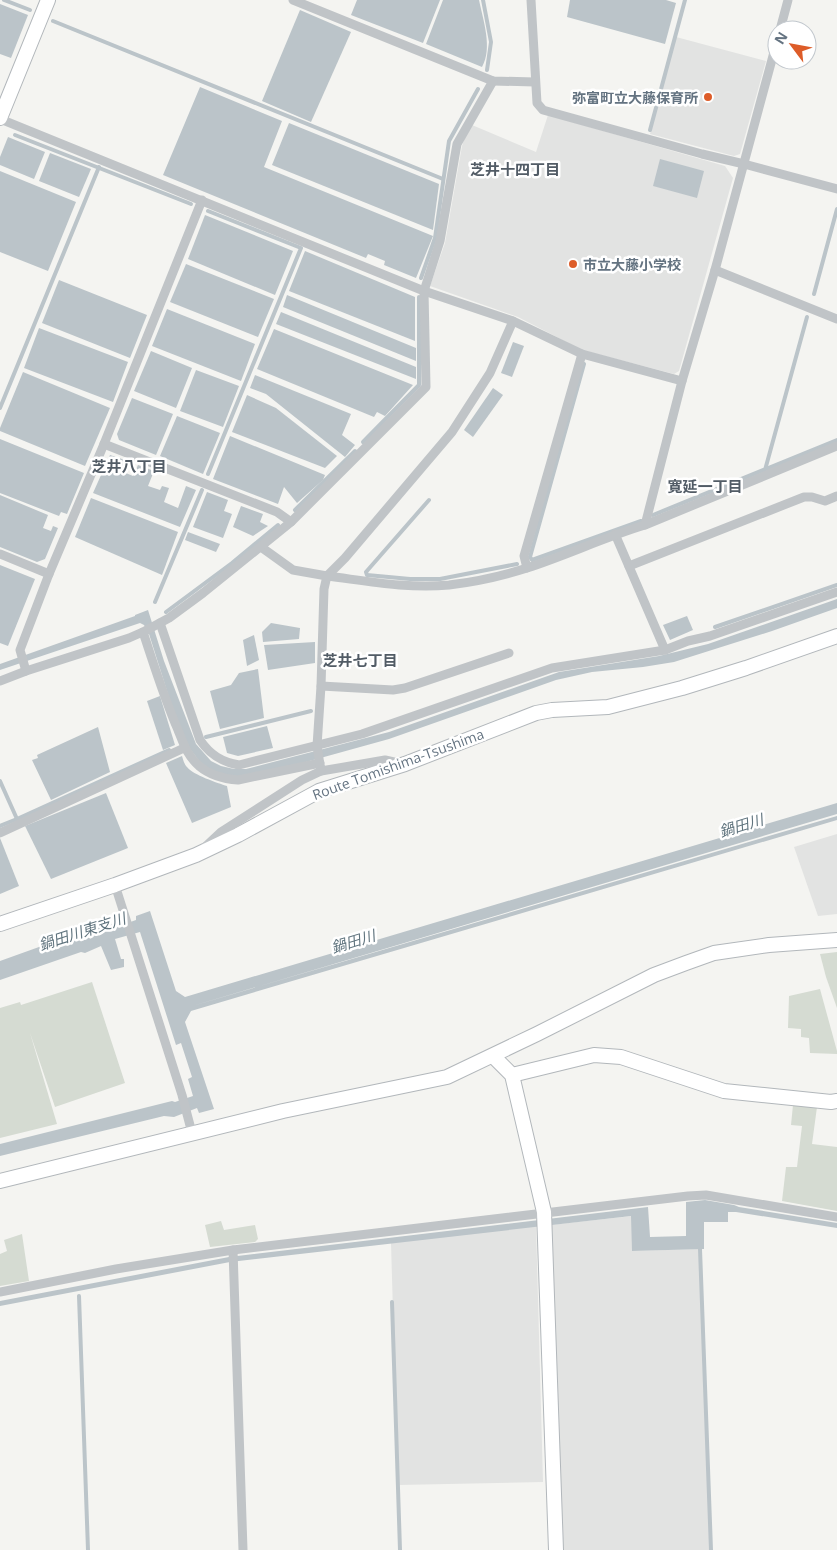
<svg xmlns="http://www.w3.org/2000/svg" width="837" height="1550" font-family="'Open Sans','Noto Sans JP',sans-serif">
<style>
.built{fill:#e2e3e2}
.green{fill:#d5dbd2}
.water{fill:#bbc4c9}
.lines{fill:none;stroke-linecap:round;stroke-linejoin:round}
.stream{stroke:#bbc4c9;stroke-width:4}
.secondary-casing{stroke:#b2b7bb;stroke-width:16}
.street{stroke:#c0c4c7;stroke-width:9}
.secondary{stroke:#fff;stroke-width:14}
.poi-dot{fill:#dd5c28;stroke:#fff;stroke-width:2}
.labels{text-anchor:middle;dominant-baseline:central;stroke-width:5;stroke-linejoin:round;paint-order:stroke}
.poi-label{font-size:14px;font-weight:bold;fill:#647381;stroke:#fff;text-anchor:end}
.street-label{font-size:14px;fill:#647381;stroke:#fff}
.neighbourhood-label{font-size:15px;font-weight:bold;fill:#525c66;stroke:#fff}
.water-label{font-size:15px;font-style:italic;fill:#60747e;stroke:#fff}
</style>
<rect width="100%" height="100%" fill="#f4f4f1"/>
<!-- built -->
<g class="built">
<polygon points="676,37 766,61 740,154 734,156 650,134"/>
<polygon points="548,115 725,166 733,178 679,371 674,374 582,350 518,317 430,286 445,243 462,146 465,137 472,125 536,152"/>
<polygon points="837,834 837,914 818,916 794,847"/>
<polygon points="632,1216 633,1251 700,1249 711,1550 561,1550 550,1225"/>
<polygon points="536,1226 543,1482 398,1485 391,1243"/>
</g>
<!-- green -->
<g class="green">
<polygon points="837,952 837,1008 826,977 820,954"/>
<polygon points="92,982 125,1083 55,1107 30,1033 57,1124 0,1138 0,1008 20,1002 21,1005"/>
<polygon points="820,989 837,1051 837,1054 810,1053 809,1038 801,1037 801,1029 788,1028 789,996"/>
<polygon points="793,1105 817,1107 812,1144 837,1147 837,1211 782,1201 786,1167 797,1167 802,1126 791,1125"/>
<polygon points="221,1221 224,1230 255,1225 258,1239 255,1242 210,1247 205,1225"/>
<polygon points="22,1234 29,1281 0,1286 0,1254 7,1251 4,1240"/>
</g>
<!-- water -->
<g class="water">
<polygon points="357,0 440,0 423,43 351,15"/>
<path d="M443,0h36c4,20 14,48 3,67l-56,-23z"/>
<polygon points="570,0 666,0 676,3 665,44 567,17"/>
<polygon points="0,4 28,15 11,58 0,54"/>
<polygon points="300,10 351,32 311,122 262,101"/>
<polygon points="200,87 282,121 264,167 433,236 416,278 384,265 385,261 368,254 366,258 163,175"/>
<polygon points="289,123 439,184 433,230 272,165"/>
<polygon points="8,137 45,152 34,179 0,165 0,157"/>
<polygon points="50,153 91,169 79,197 39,181"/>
<polygon points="660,159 704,171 697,198 653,186"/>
<polygon points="0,171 76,202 48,271 0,252"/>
<polygon points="205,215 293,251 275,295 188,259"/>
<polygon points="305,251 415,297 415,341 289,291"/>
<polygon points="186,264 274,299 258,337 170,302"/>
<polygon points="59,280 147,315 130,358 42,323"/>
<polygon points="287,295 416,348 416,361 283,307"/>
<polygon points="167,309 255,344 241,381 152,346"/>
<polygon points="281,312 416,367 416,379 276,324"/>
<polygon points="39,328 128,362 113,402 24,368"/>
<polygon points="274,329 413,385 385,416 377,412 374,417 257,369"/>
<polygon points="513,342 524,346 512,377 501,373"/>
<polygon points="151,351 192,368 176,408 134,391"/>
<polygon points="196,370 239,386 223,427 180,411"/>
<polygon points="23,372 110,408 85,466 0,431 0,428"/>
<polygon points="255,375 351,414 342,435 355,445 345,457 266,394 250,388"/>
<polygon points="493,388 503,395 473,437 464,430"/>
<polygon points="247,395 276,408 337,456 325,468 232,432"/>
<polygon points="132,398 173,414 156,455 119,440 117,434"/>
<polygon points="177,416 220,433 203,474 160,456"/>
<polygon points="230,436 325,475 323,480 297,503 284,487 278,504 213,479"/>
<polygon points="0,439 84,473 67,514 61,512 59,516 0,493"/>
<polygon points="110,455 125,460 121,471 133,476 138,465 154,471 148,486 160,490 162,486 169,488 164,502 178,508 186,486 196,490 180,527 93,493"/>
<polygon points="207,492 228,500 224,511 232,514 223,538 193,527"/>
<polygon points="0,495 48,515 43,528 51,531 53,526 58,528 45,559 37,562 0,547"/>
<polygon points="91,498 178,532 162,575 75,537"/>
<polygon points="241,506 263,514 260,522 268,526 253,536 233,527"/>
<polygon points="188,532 220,544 216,552 185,540"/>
<polygon points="0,565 35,579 8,646 0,643"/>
<polygon points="837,599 837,608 772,631 674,662 643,667 592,672 556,680 389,739 306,762 240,777 214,773 200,762 187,745 174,713 149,634 144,625 140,623 0,670 0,664 135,616 135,615 148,610 164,661 196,744 211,761 221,766 234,769 246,769 389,732 559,672 659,656 708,644"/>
<polygon points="687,616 693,630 670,640 663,625"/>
<polygon points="271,623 300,628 299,639 263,642 262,632"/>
<polygon points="254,635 259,660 247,666 243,640"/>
<polygon points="315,642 315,663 268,670 264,645"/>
<polygon points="258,669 264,718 220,729 210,691 231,685 239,673"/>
<polygon points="160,696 175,745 163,750 147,701"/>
<polygon points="267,726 273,748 238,756 227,753 223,737"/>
<polygon points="98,727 110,772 51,800 32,760 38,758 37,755"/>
<path d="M182,756c1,3 2,8 5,11 6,8 31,16 40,19l4,21 -39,16 -26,-60z"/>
<polygon points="106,793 128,848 51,879 25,826"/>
<polygon points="837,803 837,814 189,1007 837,816 837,820 191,1011 185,1022 214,1109 199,1113 197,1108 174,1117 164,1116 0,1156 0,1144 172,1101 175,1102 193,1096 188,1079 192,1077 181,1043 176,1045 140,932 115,939 121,959 124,959 124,967 111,970 101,946 85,953 81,952 0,980 0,961 103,924 122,925 136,920 136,916 150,911 176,991 185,997"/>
<polygon points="0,838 19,886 0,894"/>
<polygon points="705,1200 734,1205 739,1207 837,1223 837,1228 736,1212 728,1212 728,1222 704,1222 704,1249 632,1251 631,1216 230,1262 0,1306 0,1301 229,1257 648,1207 650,1237 686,1236 686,1202"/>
</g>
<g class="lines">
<!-- stream -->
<g class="stream">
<polyline points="4,0 30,10"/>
<polyline points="483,0 491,42 487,70"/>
<polyline points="53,21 443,179"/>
<polyline points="650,130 685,0"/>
<polyline points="15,135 191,204"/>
<polyline points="421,278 435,238 449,141 478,89"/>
<polyline points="814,294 837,209"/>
<polyline points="584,364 530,557 532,560 641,521"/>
<polyline points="0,408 99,167"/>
<polyline points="363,442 419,385 419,297"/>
<polyline points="765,470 807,317"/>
<polyline points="208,474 301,248 208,211"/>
<polyline points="429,500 366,572 367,575 410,579 440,579 517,564"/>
<polyline points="295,510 355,451"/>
<polyline points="653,515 837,440"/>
<polyline points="155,602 202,490"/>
<polyline points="166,612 232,563 278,525"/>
<polyline points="715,627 837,585"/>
<polyline points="206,737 311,711"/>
<polyline points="0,781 17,819 169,750"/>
<polyline points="0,826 17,819"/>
<polyline points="700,1249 711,1550"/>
<polyline points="79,1296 88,1550"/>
<polyline points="392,1302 400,1550"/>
</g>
<defs>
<g id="secondary">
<polyline points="0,118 48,0"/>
<polyline points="0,924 115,885 196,855 238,835 319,791 405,764 536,713 552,710 608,707 682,688 746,668 837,636"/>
<polyline points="493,1056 512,1075 544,1212 556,1550"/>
<polyline points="512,1075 594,1055 621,1057 724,1091 831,1102 837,1101"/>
<polyline points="0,1181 283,1111 447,1077 537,1034 654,975 686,963 714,953 769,945 837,940"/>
</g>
</defs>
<!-- secondary casing -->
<use href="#secondary" class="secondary-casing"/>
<!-- street -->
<g class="street">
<polyline points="293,0 493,81 535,82"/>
<polyline points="531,0 537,103 543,110 702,154 744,164 837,189"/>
<polyline points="780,30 788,0"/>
<polyline points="0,119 424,291 513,321 582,354 682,381"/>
<polyline points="715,270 837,319"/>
<polyline points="104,444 277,512 291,522"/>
<polyline points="645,525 682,381 715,270 777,41"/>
<polyline points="615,534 665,650"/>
<polyline points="261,547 293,570 327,576 345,558 452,432 490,373 513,321"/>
<polyline points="0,554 49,574"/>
<polyline points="629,566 804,497 812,497 825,501 837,496"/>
<polyline points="527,568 524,556 582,354"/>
<path d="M160,623l40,117c10,15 22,22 39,25l123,-31 190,-66 113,-18 23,-9 22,-5 127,-44"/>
<path d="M143,632c11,33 21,66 35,98 6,15 9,25 21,36 12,10 25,13 39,14l82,-17"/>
<polyline points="26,671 20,650 49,574 104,444 202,200"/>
<polyline points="0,681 26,671 129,638 145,631 169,618 203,593 291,522 426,387 424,291 440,241 457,144 493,81"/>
<polyline points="321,686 393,690 405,688 509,653"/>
<path d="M403,764l-18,-4 -64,11 -4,-25 4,-60 3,-97 3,-13c40,5 81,13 122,9 25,-3 53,-9 78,-17 40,-13 78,-31 118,-43l192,-79"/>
<polyline points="0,833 184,748"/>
<polyline points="205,847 221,832 302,780 321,771"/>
<polyline points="115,885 182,1095 192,1133"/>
<polyline points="233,1250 243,1550"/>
<polyline points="0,1292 116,1269 233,1250 688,1196 706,1195 837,1217"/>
</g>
<!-- secondary -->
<use href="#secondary" class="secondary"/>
</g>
<!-- markers -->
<g class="poi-dot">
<circle cx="708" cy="97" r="5"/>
<circle cx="573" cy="264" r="5"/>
</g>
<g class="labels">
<!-- poi labels -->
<g class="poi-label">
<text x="698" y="97">弥富町立大藤保育所</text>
<text x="583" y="264" text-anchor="start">市立大藤小学校</text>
</g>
<!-- street labels -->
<g class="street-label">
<text transform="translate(398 764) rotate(-20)">Route Tomishima-Tsushima</text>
</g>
<!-- neighbourhood labels -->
<g class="neighbourhood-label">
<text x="515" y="169">芝井十四丁目</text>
<text x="129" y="466">芝井八丁目</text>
<text x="705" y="486">寛延一丁目</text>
<text x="360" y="660">芝井七丁目</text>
</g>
<!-- water labels -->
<g class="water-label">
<text transform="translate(741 825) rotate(-17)">鍋田川</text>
<text transform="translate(82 931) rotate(-18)">鍋田川東支川</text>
<text transform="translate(353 941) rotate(-17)">鍋田川</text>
</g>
</g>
<!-- north arrow -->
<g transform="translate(792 45) rotate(302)"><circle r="24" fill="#ffffff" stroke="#c1c7cd"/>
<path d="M0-4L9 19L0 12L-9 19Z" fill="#dd5c28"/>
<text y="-8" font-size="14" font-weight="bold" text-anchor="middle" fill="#647381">N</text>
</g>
</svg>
